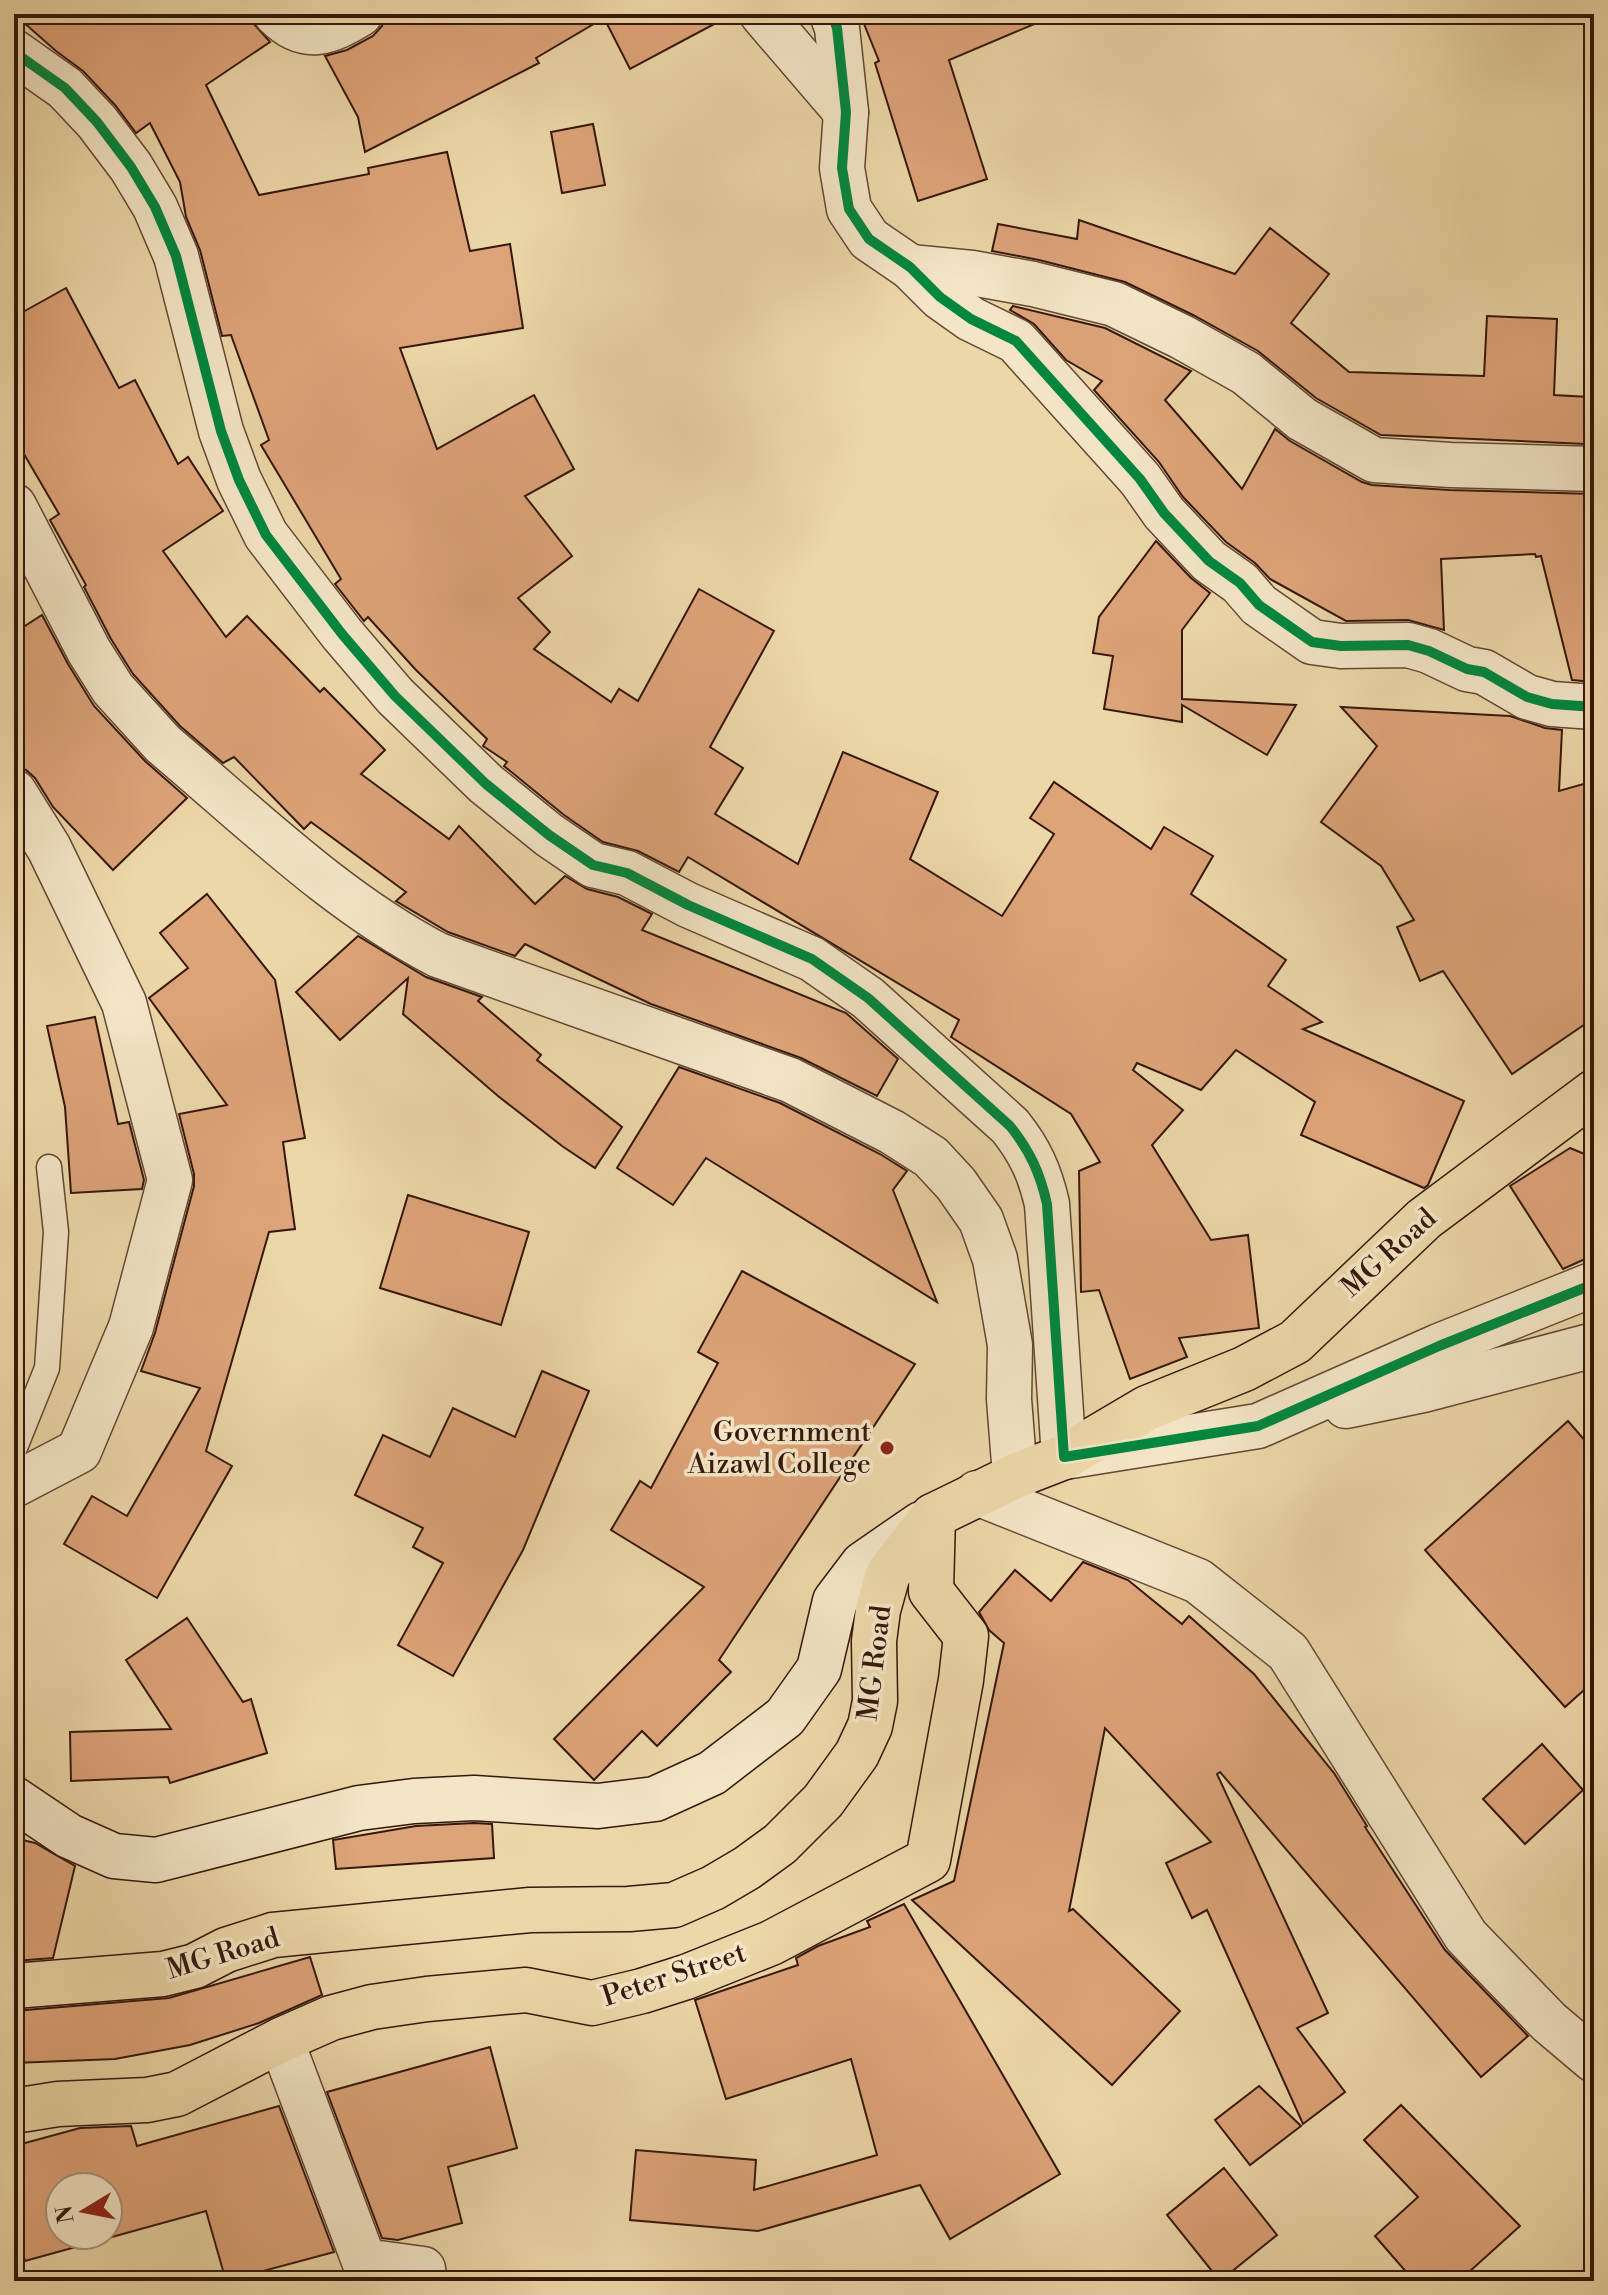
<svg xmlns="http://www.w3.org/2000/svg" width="1608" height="2295" font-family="'Libre Bodoni',serif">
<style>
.building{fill:#dda379;stroke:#35170c;stroke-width:2;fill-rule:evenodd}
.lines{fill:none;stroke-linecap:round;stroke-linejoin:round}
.service-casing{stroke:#634733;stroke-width:27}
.minor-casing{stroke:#634733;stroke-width:47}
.secondary-casing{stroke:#35170c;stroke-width:47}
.primary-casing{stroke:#35170c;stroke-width:47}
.service{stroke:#f3e5c6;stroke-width:24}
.minor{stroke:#f3e5c6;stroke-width:44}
.secondary{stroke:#f3e5c6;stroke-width:44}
.primary{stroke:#ecd7a8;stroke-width:44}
.cycleway-casing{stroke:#f3e5c6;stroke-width:15}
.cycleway{stroke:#00873e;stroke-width:10}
.poi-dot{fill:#8f2418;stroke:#f3e5c6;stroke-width:3}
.labels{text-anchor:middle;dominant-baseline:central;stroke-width:7;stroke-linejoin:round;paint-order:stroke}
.street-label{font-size:28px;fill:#35170c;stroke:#f3e5c6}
.poi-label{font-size:28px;fill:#35170c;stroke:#f3e5c6;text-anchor:end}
</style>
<rect width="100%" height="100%" fill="#ecd7a8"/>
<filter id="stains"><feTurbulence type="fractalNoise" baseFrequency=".0025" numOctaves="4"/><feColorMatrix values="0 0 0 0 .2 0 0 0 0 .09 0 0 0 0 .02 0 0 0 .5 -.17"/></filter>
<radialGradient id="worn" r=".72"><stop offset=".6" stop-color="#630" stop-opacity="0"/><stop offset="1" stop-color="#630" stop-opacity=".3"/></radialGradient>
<!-- building -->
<g class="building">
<polygon points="14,14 252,14 253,23 270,42 206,85 259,195 369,174 368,168 447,152 470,251 510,244 523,328 400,348 437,449 534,395 574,469 525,496 572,556 518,598 550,632 534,649 611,702 619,689 638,701 699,589 774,631 710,747 743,768 715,814 798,864 843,752 938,792 910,859 1002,916 1054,834 1030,818 1054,782 1151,849 1164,827 1213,856 1191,894 1286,960 1268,986 1322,1022 1303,1029 1464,1101 1428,1185 1424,1188 1301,1135 1315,1102 1236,1050 1201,1090 1137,1063 1133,1070 1183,1110 1152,1145 1211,1240 1248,1235 1259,1328 1179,1338 1187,1357 1130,1379 1099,1290 1081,1292 1079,1171 1100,1162 1071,1114 951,1037 959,1020 688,857 679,872 638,851 603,842 564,815 504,766 507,762 483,746 487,739 415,669 368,617 364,621 335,584 341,579 261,445 269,440 231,335 222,336 200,250 186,217 180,182 150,123 136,133 115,105 83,71 56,51"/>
<polygon points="385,14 733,14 630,69 604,18 536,58 539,63 365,152 358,117 325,56 347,50 373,36 382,26"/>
<polygon points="860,14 1058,14 949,60 987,179 918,201 875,63 879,61"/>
<polygon points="593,124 605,185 562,193 551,132"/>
<polygon points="1079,220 1235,274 1270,228 1329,274 1291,323 1349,372 1484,376 1487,316 1557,319 1554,395 1589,397 1586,444 1381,435 1316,398 1258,351 1193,315 1125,282 1039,260 992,251 998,224 1077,239"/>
<polygon points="66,288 119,388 135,380 178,464 188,457 223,511 163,551 226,637 247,616 320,692 324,688 385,750 361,774 449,839 459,826 535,904 565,876 587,889 618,897 652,914 642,930 846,1013 898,1059 877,1096 801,1058 651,1004 525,944 515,956 448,932 396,901 406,892 311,822 304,829 234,757 223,763 180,726 133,674 111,639 84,587 86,585 50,520 59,514 14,437 14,317"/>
<polygon points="1013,306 1105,328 1191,371 1165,400 1242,489 1275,429 1290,441 1362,482 1372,485 1449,490 1594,494 1594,682 1572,680 1541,556 1536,557 1535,554 1441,559 1444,630 1408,620 1346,621 1270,579 1255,563 1226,542 1183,497 1159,462 1094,390 1102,381 1066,360 1034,324 1010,310"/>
<polygon points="1156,541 1191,578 1210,593 1182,630 1182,699 1296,705 1267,755 1182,705 1182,722 1104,709 1113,656 1093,653 1099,617"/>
<polygon points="42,615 68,664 94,706 145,761 187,798 113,870 53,807 35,778 26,770 14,766 14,633"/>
<polygon points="1341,707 1510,716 1545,728 1562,730 1559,791 1594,781 1594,1018 1512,1074 1443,971 1420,981 1397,927 1414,920 1381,866 1321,822 1377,746"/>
<polygon points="207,894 275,980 305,1138 283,1142 295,1229 269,1232 206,1451 232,1466 157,1598 64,1544 92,1496 127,1516 200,1388 141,1371 155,1333 194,1186 194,1174 179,1114 227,1105 149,998 188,968 160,933"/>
<polygon points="358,936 426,977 482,997 478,1001 541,1055 537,1060 622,1127 595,1168 562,1146 498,1096 403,1014 408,978 340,1040 296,992"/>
<polygon points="95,1017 118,1124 129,1122 144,1180 142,1189 71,1193 65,1107 47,1026"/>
<polygon points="679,1067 780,1103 880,1154 907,1171 893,1190 937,1302 706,1158 673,1205 617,1168"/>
<polygon points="1570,1148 1594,1158 1594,1255 1563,1269 1510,1186"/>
<polygon points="408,1195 529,1232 501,1325 380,1288"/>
<polygon points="742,1271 915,1364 719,1660 731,1672 657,1746 642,1731 594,1780 554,1739 704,1587 611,1530 640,1481 651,1488 718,1363 698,1352"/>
<polygon points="542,1371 589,1391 523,1550 453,1676 398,1645 443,1563 413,1547 423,1528 355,1495 383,1435 430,1457 453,1408 515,1437"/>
<polygon points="1568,1421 1594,1451 1594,1681 1565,1707 1425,1550"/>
<polygon points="1083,1562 1128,1580 1182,1624 1189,1616 1254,1674 1334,1773 1367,1826 1365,1827 1445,1950 1528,2036 1481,2077 1220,1772 1217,1774 1328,2013 1297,2028 1345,2092 1303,2124 1207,1910 1192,1918 1166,1863 1211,1842 1105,1728 1069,1911 1073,1909 1180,2011 1112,2085 912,1900 954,1881 1004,1643 989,1630 979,1612 1015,1570 1051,1601"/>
<polygon points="187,1618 243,1702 251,1699 267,1753 170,1783 168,1777 71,1781 70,1732 171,1729 126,1660"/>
<polygon points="1542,1744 1583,1790 1525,1844 1483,1799"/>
<polygon points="474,1823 492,1824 494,1858 336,1869 333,1840 416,1826"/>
<polygon points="14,1838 35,1843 75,1866 53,1958 14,1961"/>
<polygon points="904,1904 1060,2174 950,2239 920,2185 758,2231 630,2220 636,2150 756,2160 754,2190 877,2155 851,2059 726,2099 695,2000 798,1965 796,1958 818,1946 870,1927 867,1921"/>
<polygon points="310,1957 322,1995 259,2023 190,2045 115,2059 14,2063 14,2011 169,1998"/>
<polygon points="490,2047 517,2148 448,2167 462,2223 398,2240 382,2238 327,2092"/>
<polygon points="1259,2086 1301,2126 1250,2165 1215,2120"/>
<polygon points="1401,2105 1520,2226 1459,2281 1414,2281 1375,2236 1418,2197 1364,2140"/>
<path d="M279,2106l55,146 -108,29 -20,-70 -181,50 -11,-41v-74l66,-18 51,-2 6,20zM60,2187h48v48h-48z"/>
<polygon points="1224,2168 1277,2235 1220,2281 1167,2215"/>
</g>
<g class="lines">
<defs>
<polyline id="service" points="14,1450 47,1368 56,1232 49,1167"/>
<g id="minor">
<path d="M276,14c29,29 53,19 84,0"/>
<polyline points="762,14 846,112"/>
<polyline points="832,14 837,28 846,112 842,168 849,209 869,239 910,267 940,297 971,319 1016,341 1140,479 1164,513 1209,561 1240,583 1259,605 1312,642 1341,646 1408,645 1429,651 1467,669 1484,672 1527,697 1552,704 1594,707"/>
<path d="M14,52l51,36 32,34 34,45 24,40 21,49 45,175 18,49 27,55 76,99 53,62 91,88 63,51 44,30 34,8 61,32 124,54 56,39 142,128c20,25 30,47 37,78l17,253 194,-31 181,-80 155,-62"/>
<polyline points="910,267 972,273 1033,284 1114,304 1182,337 1246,373 1302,419 1374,460 1450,465 1594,469"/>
<path d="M14,506l75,145 24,38 50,55c88,74 173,158 275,211l352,125 102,52 39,25 25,27 25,36 14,39 15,86 -1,54 6,77"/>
<polyline points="14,792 49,848 124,1003 170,1180 131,1327 79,1451 14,1485"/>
<polyline points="1346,1406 1423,1390 1594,1345"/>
<polyline points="977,1493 1198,1581 1288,1652 1466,1936 1549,2022 1594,2060"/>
<polyline points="281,2040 364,2261 423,2269 425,2281"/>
</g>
<polyline id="secondary" points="14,1799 69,1836 114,1856 156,1860 359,1808 414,1801 474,1798 598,1806 655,1799 712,1773 785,1717 819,1669 835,1601 863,1564 921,1524"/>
<g id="primary">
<polyline points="14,1986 163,1974 195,1966 226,1950 273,1935 530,1910 629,1909 674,1905 713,1888 747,1868 780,1844 823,1801 857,1754 870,1726 875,1701 874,1641 878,1610 888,1574 933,1516 1015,1476 1064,1457 1147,1408 1244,1369 1295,1342 1424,1219 1594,1092"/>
<polyline points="14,2111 58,2104 147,2100 177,2094 281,2040 331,2018 372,2007 427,1999 526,1990 592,2003 642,1991 686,1977 771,1943 928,1860 961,1680 966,1636 931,1591 933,1516"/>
</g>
</defs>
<!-- service casing -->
<use href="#service" class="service-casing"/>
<!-- minor casing -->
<use href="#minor" class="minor-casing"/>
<!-- secondary casing -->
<use href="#secondary" class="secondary-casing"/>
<!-- primary casing -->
<use href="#primary" class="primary-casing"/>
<!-- service -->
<use href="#service" class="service"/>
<!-- minor -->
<use href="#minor" class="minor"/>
<!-- secondary -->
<use href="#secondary" class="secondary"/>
<!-- primary -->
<use href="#primary" class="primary"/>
<defs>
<g id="cycleway">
<polyline points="832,14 837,28 846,112 842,168 849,209 869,239 910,267 940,297 971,319 1016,341 1140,479 1164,513 1209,561 1240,583 1259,605 1312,642 1341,646 1408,645 1429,651 1467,669 1484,672 1527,697 1552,704 1594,707"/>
<path d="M14,52l51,36 32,34 34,45 24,40 21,49 45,175 18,49 27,55 76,99 53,62 91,88 63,51 44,30 34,8 61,32 124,54 56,39 142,128c20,25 30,47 37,78l17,253 194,-31 181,-80 155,-62"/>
</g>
</defs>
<!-- cycleway casing -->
<use href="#cycleway" class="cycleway-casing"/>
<!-- cycleway -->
<use href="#cycleway" class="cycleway"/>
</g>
<!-- markers -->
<circle class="poi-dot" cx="887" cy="1448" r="8"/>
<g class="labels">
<!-- street labels -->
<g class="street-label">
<text transform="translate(1389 1253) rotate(-42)">MG Road</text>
<text transform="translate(875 1663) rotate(-83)">MG Road</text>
<text transform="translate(223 1954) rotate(-17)">MG Road</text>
<text transform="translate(674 1975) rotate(-18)">Peter Street</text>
</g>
<!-- poi labels -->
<g class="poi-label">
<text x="871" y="1432">Government<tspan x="871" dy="32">Aizawl College</tspan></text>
</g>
</g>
<!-- margin -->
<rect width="1608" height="2295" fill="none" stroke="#ecd7a8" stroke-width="48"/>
<rect x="16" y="16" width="1576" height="2263" fill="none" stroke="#35170c" stroke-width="4"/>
<rect x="24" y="24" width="1560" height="2247" fill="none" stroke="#35170c" stroke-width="2"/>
<!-- north arrow -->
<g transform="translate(84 2211) rotate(260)"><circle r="38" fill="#f3e5c6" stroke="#a7937c" stroke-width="2"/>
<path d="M0-6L14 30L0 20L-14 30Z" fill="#8f2418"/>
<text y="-12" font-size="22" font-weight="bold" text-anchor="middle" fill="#35170c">N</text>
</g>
<rect width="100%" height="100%" filter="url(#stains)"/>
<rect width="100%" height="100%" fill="url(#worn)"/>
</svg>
